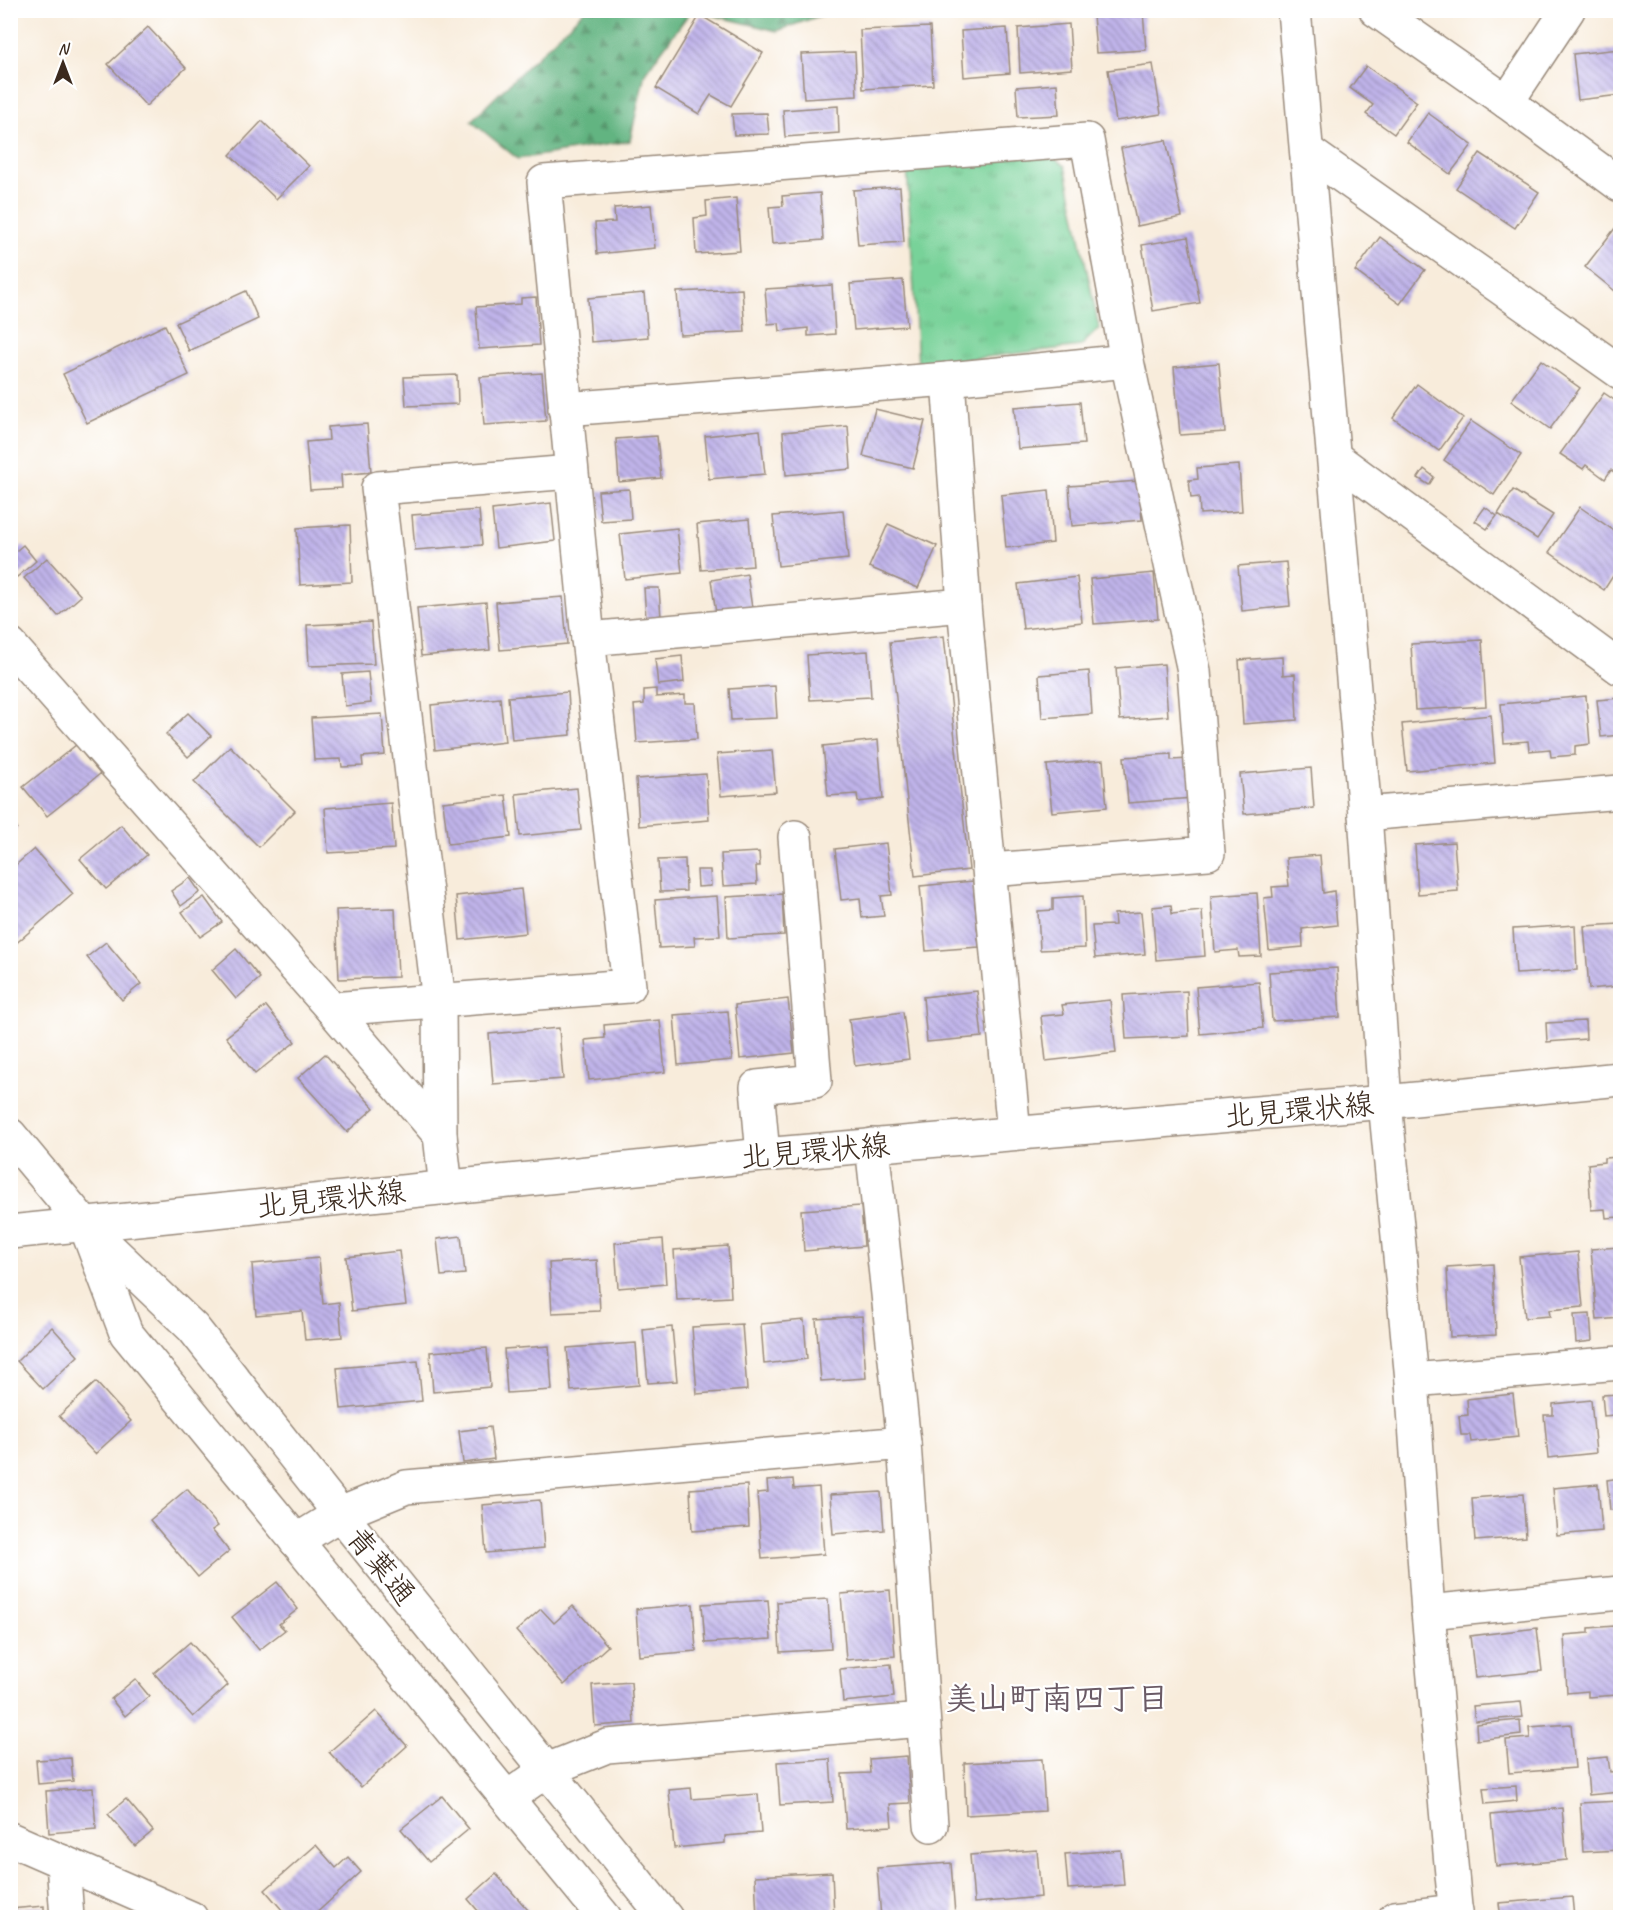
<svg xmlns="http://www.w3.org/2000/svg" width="1631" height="1928" font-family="Caveat,'Klee One',sans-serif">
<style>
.grass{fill:url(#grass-tufts);stroke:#5a7e5c;stroke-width:1.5}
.forest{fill:url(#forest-firs);stroke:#4e6f50;stroke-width:1.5}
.building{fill:url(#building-back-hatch)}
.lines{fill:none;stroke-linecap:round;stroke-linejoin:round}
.minor-casing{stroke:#9a8b7c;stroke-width:36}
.major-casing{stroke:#9a8b7c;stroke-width:36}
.minor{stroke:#fff;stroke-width:33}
.major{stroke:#fff;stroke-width:33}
.labels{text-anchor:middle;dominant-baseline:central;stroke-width:4.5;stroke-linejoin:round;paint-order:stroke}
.street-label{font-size:30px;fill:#3b2a1e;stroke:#fff}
.neighbourhood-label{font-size:32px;font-weight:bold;fill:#6a5a65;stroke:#fff}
</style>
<defs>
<pattern id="grass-tufts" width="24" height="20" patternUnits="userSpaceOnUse" patternTransform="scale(1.5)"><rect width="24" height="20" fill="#78d299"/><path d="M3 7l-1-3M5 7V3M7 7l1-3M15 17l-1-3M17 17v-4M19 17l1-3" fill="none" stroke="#69b483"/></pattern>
<pattern id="forest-firs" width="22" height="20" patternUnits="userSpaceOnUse" patternTransform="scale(1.5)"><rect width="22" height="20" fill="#62b481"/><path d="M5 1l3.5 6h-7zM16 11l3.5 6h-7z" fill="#529369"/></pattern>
<pattern id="building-back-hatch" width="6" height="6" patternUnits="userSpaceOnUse" patternTransform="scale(1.5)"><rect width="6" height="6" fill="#c0b4ea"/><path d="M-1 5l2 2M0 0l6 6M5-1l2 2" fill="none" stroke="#9d93bd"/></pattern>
</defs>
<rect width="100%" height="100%" fill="#fff"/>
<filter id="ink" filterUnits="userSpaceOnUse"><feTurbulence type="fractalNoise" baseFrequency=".0167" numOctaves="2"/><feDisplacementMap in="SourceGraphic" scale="12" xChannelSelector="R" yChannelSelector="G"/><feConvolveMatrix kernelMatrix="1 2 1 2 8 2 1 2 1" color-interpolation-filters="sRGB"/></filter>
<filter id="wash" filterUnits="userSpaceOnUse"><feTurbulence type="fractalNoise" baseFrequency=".008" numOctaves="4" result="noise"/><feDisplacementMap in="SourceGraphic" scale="24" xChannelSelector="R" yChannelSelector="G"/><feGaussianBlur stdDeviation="1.35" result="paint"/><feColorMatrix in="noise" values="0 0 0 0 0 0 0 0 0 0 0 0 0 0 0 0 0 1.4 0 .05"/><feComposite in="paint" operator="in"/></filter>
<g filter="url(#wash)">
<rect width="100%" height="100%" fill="#f8ecdb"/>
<!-- grass -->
<polygon class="grass" points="1045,152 1065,166 1099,328 1081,346 918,365 907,166"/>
<!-- forest -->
<g class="forest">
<polygon points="585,10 691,11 645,73 630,141 518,159 471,121"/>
<polygon points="695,11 833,11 777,31"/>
</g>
<g id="blocks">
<!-- building -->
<g class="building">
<polygon points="1143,11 1146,50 1096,53 1093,15"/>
<polygon points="700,15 763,53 731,106 711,95 699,114 656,88"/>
<polygon points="1069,24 1072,69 1020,73 1018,28"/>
<polygon points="148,27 186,68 146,106 108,64"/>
<polygon points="930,27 933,85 863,89 860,30"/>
<polygon points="1007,28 1010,73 964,77 961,31"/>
<polygon points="1620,49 1620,95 1578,100 1573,54"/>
<polygon points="855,52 857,96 804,99 801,54"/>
<polygon points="1153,64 1161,114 1116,121 1108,70"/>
<polygon points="1366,66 1417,102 1394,134 1366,114 1373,105 1350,88"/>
<polygon points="1057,84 1059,115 1018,117 1016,87"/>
<polygon points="838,106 839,133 785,137 783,110"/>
<polygon points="767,113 769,134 734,135 732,114"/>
<polygon points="1428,113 1472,145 1450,174 1407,142"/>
<polygon points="262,121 309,166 276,199 230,155"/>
<polygon points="1166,140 1182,217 1137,226 1121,148"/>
<polygon points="1480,153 1539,192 1515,228 1456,188"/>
<polygon points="900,187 904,242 858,245 853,190"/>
<polygon points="820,193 823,240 772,244 769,207 783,206 782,196"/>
<polygon points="736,198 740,251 696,254 694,218 707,216 706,201"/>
<polygon points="651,205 655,248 597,254 595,223 615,222 614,208"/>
<polygon points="1616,227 1620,231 1620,295 1585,267"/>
<polygon points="1188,237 1200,303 1153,311 1142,245"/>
<polygon points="1380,237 1425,270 1400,304 1355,271"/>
<polygon points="903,280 907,326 854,330 850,284"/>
<polygon points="832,285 835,334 808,336 808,328 780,331 779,323 768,324 765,289"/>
<polygon points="742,289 745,332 680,335 677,292"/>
<polygon points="246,291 258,319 189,351 176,323"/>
<polygon points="644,293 648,337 591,342 588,298"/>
<polygon points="536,297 539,345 479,349 476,307 521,304 521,298"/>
<polygon points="165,325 189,375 87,423 63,374"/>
<polygon points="1541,360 1580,388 1550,429 1511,401"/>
<polygon points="1219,363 1225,432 1180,435 1174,367"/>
<polygon points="542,373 546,421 484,425 480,377"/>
<polygon points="457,375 458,404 406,406 404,377"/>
<polygon points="1417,384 1463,418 1439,451 1393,418"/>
<polygon points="1604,393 1620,404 1620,472 1618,475 1611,470 1605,479 1586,465 1583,469 1560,454"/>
<polygon points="1080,402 1084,444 1018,449 1014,407"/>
<polygon points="875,409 925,421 913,468 863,456"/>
<polygon points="1471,421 1521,455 1494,495 1444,460"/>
<polygon points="367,424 371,472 341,475 342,488 310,490 306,442 329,440 328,427"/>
<polygon points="848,426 851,469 786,475 783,432"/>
<polygon points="760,430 765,474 709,479 705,436"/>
<polygon points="657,436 661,478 619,482 616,439"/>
<polygon points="1239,465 1242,511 1200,514 1199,497 1191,498 1189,480 1198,479 1197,468"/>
<polygon points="1424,469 1434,477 1429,485 1418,478"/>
<polygon points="1139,481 1142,520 1072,526 1069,486"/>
<polygon points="629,489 631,519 601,521 598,491"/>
<polygon points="1049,490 1053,543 1006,548 1001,495"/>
<polygon points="1513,490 1553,515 1537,539 1498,514"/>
<polygon points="551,503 555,541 496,548 492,510"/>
<polygon points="1485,507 1497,516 1487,529 1475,521"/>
<polygon points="1580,507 1620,535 1620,565 1604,590 1549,552"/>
<polygon points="479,510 482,545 415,550 412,515"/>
<polygon points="843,510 848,559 778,566 773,516"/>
<polygon points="749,519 753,566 701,570 697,524"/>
<polygon points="888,524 937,546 918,588 869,567"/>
<polygon points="350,525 352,582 300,585 297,528"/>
<polygon points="677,528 682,573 625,579 620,534"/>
<polygon points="23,545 36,561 17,577 10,570 10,556"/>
<polygon points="47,558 81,596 58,616 24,578"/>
<polygon points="1286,562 1290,606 1242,611 1238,566"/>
<polygon points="1154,573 1158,619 1094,624 1090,579"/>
<polygon points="747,574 752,608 716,613 711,580"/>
<polygon points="1077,577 1082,622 1023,629 1018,584"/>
<polygon points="644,588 659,588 661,618 646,619"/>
<polygon points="563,597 567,644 500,650 496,602"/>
<polygon points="486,602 490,650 421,656 417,608"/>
<polygon points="371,622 374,664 309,666 307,625"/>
<polygon points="944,636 969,870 915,876 890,642"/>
<polygon points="1482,640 1486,706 1415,710 1411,644"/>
<polygon points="868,651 871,697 810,700 807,655"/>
<polygon points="682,656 684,682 658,685 655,659"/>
<polygon points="1282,657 1283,675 1295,674 1297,720 1243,724 1239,660"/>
<polygon points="1164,664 1168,716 1120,720 1116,668"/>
<polygon points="1089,671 1092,714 1042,718 1039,675"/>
<polygon points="368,672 371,703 345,706 342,674"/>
<polygon points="775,686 777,718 731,720 729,689"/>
<polygon points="656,689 656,697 685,695 685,703 695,703 697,739 637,743 634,705 644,704 644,690"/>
<polygon points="568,692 571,735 512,740 508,697"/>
<polygon points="1586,696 1590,744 1575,746 1575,755 1551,757 1550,749 1529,751 1528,741 1504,743 1501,704"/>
<polygon points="500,698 505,742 435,750 431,705"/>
<polygon points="1620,698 1620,735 1601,737 1597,700"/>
<polygon points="188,713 211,736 188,757 166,734"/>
<polygon points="382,714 385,755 362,757 363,766 342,767 341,759 314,760 311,718"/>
<polygon points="1491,715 1495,763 1407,771 1402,724"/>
<polygon points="878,740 883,799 858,802 857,794 828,796 823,746"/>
<polygon points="76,745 100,774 47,816 23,787"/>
<polygon points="230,746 295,811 259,847 194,782"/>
<polygon points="772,750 776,792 721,796 717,754"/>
<polygon points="1171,754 1171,760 1190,759 1193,798 1128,803 1124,757"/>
<polygon points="1103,760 1107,807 1052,812 1047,765"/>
<polygon points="1311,768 1314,808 1244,814 1240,774"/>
<polygon points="706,774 709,820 639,826 636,779"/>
<polygon points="577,788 581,830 520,836 516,794"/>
<polygon points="506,795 511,837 448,844 443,802"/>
<polygon points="391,803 394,849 328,853 325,808"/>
<polygon points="10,821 17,828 10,834"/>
<polygon points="121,825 147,855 106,889 80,859"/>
<polygon points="1454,842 1458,891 1418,894 1415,845"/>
<polygon points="886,843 892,895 881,896 884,916 862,918 860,898 841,900 835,849"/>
<polygon points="34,849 73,894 13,946 10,943 10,870"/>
<polygon points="759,852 760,866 756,866 757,884 723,886 721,854"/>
<polygon points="1320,855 1323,893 1334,891 1337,925 1302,929 1303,947 1269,950 1264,898 1273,897 1272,887 1289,886 1286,858"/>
<polygon points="685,859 686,891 660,892 658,860"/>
<polygon points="697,870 710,870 711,886 698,887"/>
<polygon points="190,878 200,892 181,906 171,891"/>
<polygon points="973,881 979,947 926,951 920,886"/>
<polygon points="521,889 526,933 460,940 456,896"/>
<polygon points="1257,893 1261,956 1239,957 1238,950 1215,952 1211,896"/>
<polygon points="782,894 784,935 728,938 726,897"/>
<polygon points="717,896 720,936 694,937 695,946 659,948 655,900"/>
<polygon points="1083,896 1085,948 1040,950 1038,911 1053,910 1053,898"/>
<polygon points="204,897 222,922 200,937 182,912"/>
<polygon points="1171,905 1172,914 1202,911 1205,956 1156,960 1152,907"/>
<polygon points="395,908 398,977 339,979 336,910"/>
<polygon points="1141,912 1145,954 1095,958 1092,926 1115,925 1114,914"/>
<polygon points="1620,924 1620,986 1589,989 1584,926"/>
<polygon points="1575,925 1577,970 1516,974 1513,929"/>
<polygon points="106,942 141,984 122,1000 87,957"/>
<polygon points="236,949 260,978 236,999 212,970"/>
<polygon points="1337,968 1340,1017 1272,1021 1269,972"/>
<polygon points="1259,982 1263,1028 1200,1034 1196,987"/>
<polygon points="977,991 982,1037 927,1042 923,997"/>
<polygon points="1187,991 1189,1036 1126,1039 1123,995"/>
<polygon points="788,999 794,1053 740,1059 735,1005"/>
<polygon points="1110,1000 1116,1053 1046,1061 1041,1016 1064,1014 1062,1005"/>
<polygon points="266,1006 295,1042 255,1074 226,1037"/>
<polygon points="728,1011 732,1060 678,1065 674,1015"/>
<polygon points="903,1012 909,1059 855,1066 849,1019"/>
<polygon points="660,1020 665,1072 589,1080 585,1040 605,1038 604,1025"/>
<polygon points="1585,1021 1586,1039 1547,1042 1546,1023"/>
<polygon points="559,1028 563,1079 493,1084 489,1034"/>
<polygon points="325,1054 374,1108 347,1132 298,1078"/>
<polygon points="1620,1157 1620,1217 1606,1218 1605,1209 1591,1210 1588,1164 1604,1162 1604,1158"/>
<polygon points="861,1206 864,1246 804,1251 801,1210"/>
<polygon points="461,1236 465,1274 441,1276 437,1239"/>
<polygon points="663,1239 666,1284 618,1288 615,1243"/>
<polygon points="728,1246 731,1297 677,1300 674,1250"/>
<polygon points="1620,1247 1620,1318 1597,1320 1591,1249"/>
<polygon points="399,1251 406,1305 352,1311 346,1257"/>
<polygon points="1578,1252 1583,1307 1549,1310 1550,1316 1525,1318 1519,1257"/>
<polygon points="319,1258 323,1304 339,1302 342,1337 305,1340 302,1311 256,1315 252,1264"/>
<polygon points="597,1260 600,1311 552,1313 549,1263"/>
<polygon points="1493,1264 1496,1335 1450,1337 1447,1267"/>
<polygon points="1590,1314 1592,1341 1576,1343 1574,1315"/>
<polygon points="862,1316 866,1378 821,1381 816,1319"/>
<polygon points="804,1320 807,1359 764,1364 761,1324"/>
<polygon points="742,1324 747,1390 697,1394 692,1327"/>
<polygon points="52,1327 78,1356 43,1389 17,1361"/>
<polygon points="672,1327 677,1381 648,1383 643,1330"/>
<polygon points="636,1343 639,1385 571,1391 567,1348"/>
<polygon points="549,1346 552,1390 507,1393 504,1349"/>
<polygon points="487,1348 490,1387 433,1392 430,1352"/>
<polygon points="418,1361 422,1401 341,1409 337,1368"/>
<polygon points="96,1382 131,1421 95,1454 59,1416"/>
<polygon points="1513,1394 1518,1437 1471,1442 1470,1435 1461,1435 1459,1416 1468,1415 1467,1399"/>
<polygon points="1620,1394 1620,1447 1616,1447 1614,1415 1604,1416 1602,1395"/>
<polygon points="1591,1400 1596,1453 1548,1458 1544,1415 1553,1415 1553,1404"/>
<polygon points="490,1427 494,1459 463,1463 459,1431"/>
<polygon points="1620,1478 1620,1509 1610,1510 1607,1480"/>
<polygon points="793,1479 794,1489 819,1487 824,1554 762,1559 757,1493 768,1492 767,1481"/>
<polygon points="1598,1484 1602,1531 1557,1535 1553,1488"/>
<polygon points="747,1485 749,1527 692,1531 690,1489"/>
<polygon points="187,1489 218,1526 212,1530 229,1551 198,1577 150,1520"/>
<polygon points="881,1492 884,1530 833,1534 830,1495"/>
<polygon points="1523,1494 1526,1537 1475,1541 1472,1498"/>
<polygon points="540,1500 544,1548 486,1553 482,1505"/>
<polygon points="277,1582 298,1609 279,1624 285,1630 259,1650 232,1617"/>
<polygon points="890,1590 895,1656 846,1660 841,1594"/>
<polygon points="828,1599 831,1649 780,1652 777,1602"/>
<polygon points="768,1600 771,1639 705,1643 702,1604"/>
<polygon points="693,1604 696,1651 639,1656 636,1609"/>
<polygon points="573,1606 608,1646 564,1685 516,1631 541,1609 554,1623"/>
<polygon points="1614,1626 1618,1695 1588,1697 1588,1691 1567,1693 1564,1635 1589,1633 1589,1628"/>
<polygon points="1537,1628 1542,1671 1475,1678 1470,1636"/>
<polygon points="190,1642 228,1685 193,1717 154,1673"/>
<polygon points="891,1664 894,1697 843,1702 840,1669"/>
<polygon points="135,1679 149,1696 125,1716 111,1699"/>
<polygon points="631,1682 634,1723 595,1726 592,1685"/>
<polygon points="1521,1702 1523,1717 1475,1721 1473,1706"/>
<polygon points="376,1711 407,1746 361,1787 329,1752"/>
<polygon points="1520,1720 1521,1735 1477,1740 1476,1724"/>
<polygon points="1571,1724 1575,1768 1509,1773 1506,1740 1530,1738 1529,1727"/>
<polygon points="907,1756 910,1803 890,1804 892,1826 846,1829 842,1774 870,1773 869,1759"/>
<polygon points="1608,1757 1610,1772 1620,1771 1620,1792 1589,1795 1586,1759"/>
<polygon points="71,1758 73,1781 38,1784 36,1760"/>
<polygon points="830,1759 833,1802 780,1805 777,1762"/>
<polygon points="1042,1759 1045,1811 966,1815 964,1763"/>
<polygon points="1516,1786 1517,1801 1485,1804 1483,1788"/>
<polygon points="93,1788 96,1829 49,1833 46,1791"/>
<polygon points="691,1788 692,1799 758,1794 761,1833 725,1836 725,1843 674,1848 669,1790"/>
<polygon points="442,1796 469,1829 429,1862 401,1829"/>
<polygon points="126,1799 153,1831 135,1846 108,1814"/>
<polygon points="1620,1801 1620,1850 1583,1852 1580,1803"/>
<polygon points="1562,1808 1567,1860 1496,1866 1491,1815"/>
<polygon points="316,1845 336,1868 348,1857 361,1872 311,1918 289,1918 265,1890"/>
<polygon points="1037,1850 1041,1897 974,1903 970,1855"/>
<polygon points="1121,1850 1124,1885 1068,1889 1065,1854"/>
<polygon points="951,1863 955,1914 908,1918 881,1918 877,1868"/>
<polygon points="832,1872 834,1918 757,1918 755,1876"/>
<polygon points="496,1874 528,1910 519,1918 484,1918 468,1899"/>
<polygon points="1572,1897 1574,1918 1501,1918 1499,1903"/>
<polygon points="44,1906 44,1918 10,1918 10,1909"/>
</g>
</g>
</g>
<g filter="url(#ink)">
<use href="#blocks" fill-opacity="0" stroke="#9a8b7c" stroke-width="1.5"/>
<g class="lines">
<defs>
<g id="minor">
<polyline points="1294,10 1365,814 1385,1102 1412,1380 1428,1612 1456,1918"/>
<polyline points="1376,10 1507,102 1620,185"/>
<polyline points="1507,102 1568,10"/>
<polyline points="1307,151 1620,372"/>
<polyline points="948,379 964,605 1014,1133"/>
<polyline points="565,409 948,379 1127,361"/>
<polyline points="1334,457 1620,668"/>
<polyline points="588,639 964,605"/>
<polyline points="10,645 332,1009 440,1135"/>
<polyline points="1365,814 1620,792"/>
<polyline points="332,1009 629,986 588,639 544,182 1087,140 1127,361 1194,671 1208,853 990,870"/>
<polyline points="10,1135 85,1225 193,1328 340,1514 666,1918"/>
<polyline points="872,1145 904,1443 931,1825"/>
<polyline points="763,1155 757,1087 815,1081 795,837"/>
<polyline points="446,1188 440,1135 439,1002 378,488 571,472"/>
<polyline points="88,1232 126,1333 605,1918"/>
<polyline points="1412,1380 1620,1363"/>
<polyline points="296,1541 340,1514 406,1487 904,1443"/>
<polyline points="1428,1612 1620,1593"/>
<polyline points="507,1798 547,1770 607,1746 923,1720"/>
<polyline points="10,1839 191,1918"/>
<polyline points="63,1862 67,1918"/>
<polyline points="1395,1918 1456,1911"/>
</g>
<polyline id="major" points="10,1232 763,1155 1385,1102 1620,1079"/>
</defs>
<!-- minor casing -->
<use href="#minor" class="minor-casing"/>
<!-- major casing -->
<use href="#major" class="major-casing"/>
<!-- minor -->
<use href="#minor" class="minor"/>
<!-- major -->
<use href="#major" class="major"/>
</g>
</g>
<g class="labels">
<!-- street labels -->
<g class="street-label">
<text transform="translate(1299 1110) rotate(-5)">北見環状線</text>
<text transform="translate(815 1151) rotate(-5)">北見環状線</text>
<text transform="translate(331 1199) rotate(-6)">北見環状線</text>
<text transform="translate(381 1566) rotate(51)">青葉通</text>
</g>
<!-- neighbourhood labels -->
<g class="neighbourhood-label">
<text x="1057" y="1698">美山町南四丁目</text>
</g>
</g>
<!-- margin -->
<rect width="1631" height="1928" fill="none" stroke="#fff" stroke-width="36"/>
<!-- north arrow -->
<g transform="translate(63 63)" stroke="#ffffff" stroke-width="4.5" paint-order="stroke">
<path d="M0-4.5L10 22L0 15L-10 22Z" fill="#3b2a1e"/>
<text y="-9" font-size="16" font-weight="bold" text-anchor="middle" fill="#3b2a1e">N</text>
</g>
</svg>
